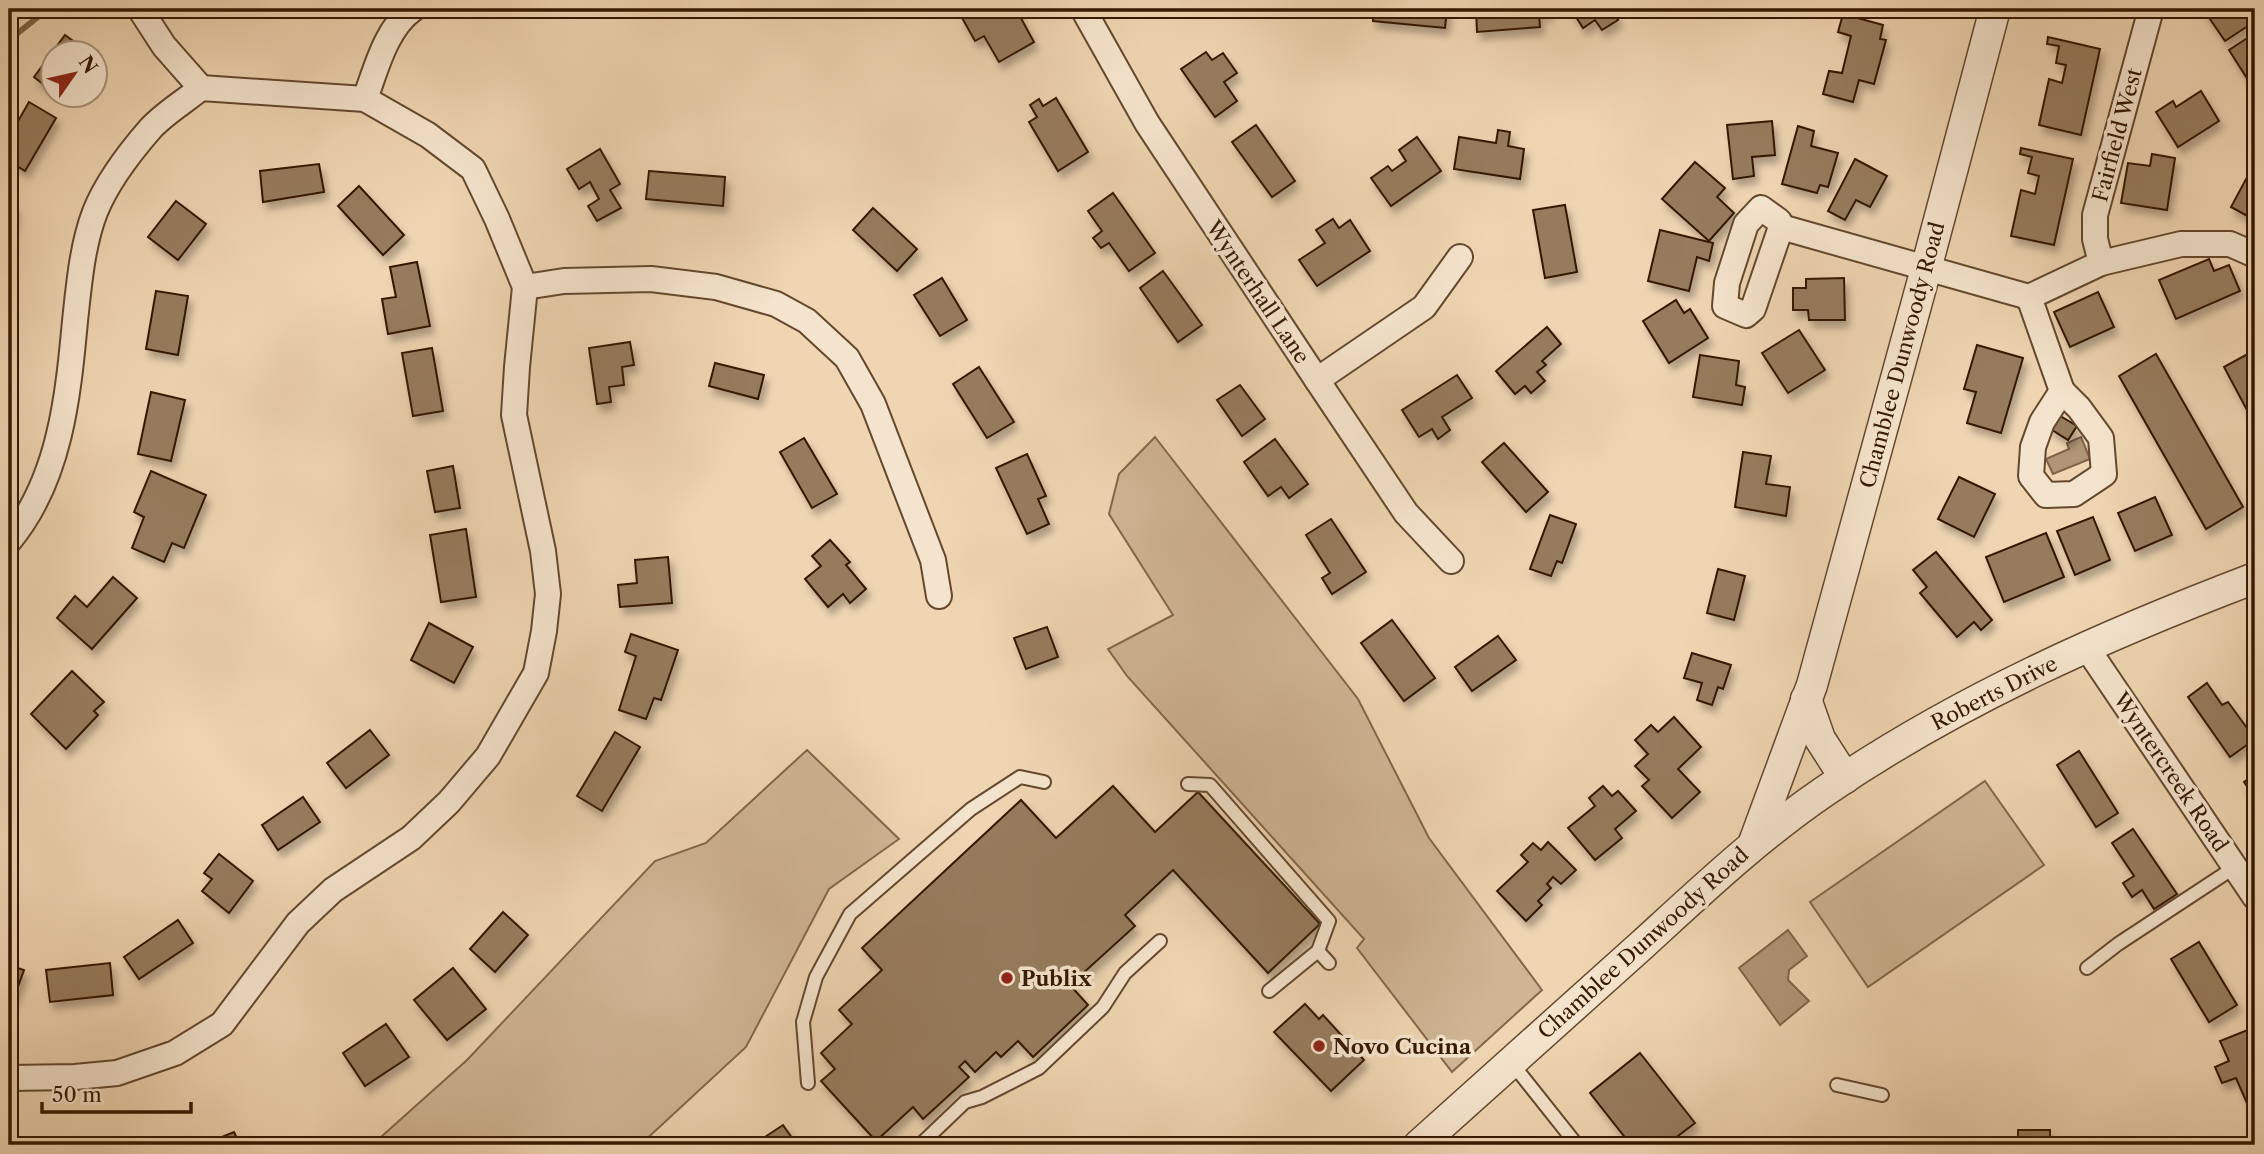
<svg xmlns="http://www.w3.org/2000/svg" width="2264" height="1154" font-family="'Libre Caslon Text',serif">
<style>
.green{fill:#cfb594;stroke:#82674a;stroke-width:2}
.water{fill:#b09576;stroke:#7f6347;stroke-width:2}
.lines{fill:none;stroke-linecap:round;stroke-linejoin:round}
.stream{stroke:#7f6347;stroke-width:6}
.building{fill:#967b5d;stroke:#351901;stroke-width:2;filter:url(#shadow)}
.service-casing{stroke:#64482d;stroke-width:16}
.minor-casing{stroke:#64482d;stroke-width:28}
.tertiary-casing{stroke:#64482d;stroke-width:33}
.service{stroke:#f5e4cd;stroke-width:12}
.minor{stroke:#f5e4cd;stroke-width:24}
.tertiary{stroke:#f5e4cd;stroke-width:30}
.poi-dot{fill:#8f2418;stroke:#f5e4cd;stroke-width:2.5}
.labels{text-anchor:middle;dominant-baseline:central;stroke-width:7;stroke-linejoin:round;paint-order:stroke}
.street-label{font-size:21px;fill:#351901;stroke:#f5e4cd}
.poi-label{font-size:21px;font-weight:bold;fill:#351901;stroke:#f5e4cd;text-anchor:start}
</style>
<defs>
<filter id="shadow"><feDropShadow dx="4" dy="7" stdDeviation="3.5" flood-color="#0004"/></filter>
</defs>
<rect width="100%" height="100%" fill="#efd5b2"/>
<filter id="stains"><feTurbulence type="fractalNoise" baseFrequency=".00286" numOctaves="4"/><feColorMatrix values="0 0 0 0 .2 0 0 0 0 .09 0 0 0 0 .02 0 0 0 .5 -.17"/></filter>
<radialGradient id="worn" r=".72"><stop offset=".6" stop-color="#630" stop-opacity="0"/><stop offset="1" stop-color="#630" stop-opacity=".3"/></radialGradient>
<!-- green -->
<g class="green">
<polygon points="1155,437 1358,699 1429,838 1542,990 1452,1072 1357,948 1364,939 1127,676 1108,649 1173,615 1109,514 1119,474"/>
<polygon points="807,750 899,839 829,889 746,1047 640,1145 372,1145 467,1060 655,861 706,843"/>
<polygon points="1985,781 2044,865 1868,987 1810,902"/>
</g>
<!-- water -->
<g class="water">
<polygon points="2081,437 2090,459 2053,474 2046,459 2069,449 2067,443"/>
<polygon points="1788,930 1807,956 1789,970 1788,980 1809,1001 1780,1025 1739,968"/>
</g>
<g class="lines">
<!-- stream -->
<polyline class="stream" points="9,40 48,9"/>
</g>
<!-- building -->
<g class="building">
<polygon points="968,9 1016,9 1034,42 999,62 984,36 975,41 961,16 969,11"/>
<polygon points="1374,9 1447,9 1445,28 1373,21"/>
<polygon points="1476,9 1549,9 1549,13 1539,14 1540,27 1477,32"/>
<polygon points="1571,9 1615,9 1612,11 1618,20 1602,30 1595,20 1583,28"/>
<polygon points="2203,9 2255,9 2255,11 2249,15 2254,22 2225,41"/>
<polygon points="1843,14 1883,25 1880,39 1886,40 1874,84 1859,80 1853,102 1823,94 1829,71 1842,73 1851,36 1838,32"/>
<polygon points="2255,33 2255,91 2229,50"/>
<polygon points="65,35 88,52 52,52 52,91 34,77"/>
<polygon points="2048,37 2100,49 2081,135 2039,125 2049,79 2062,83 2066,65 2056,63 2059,46 2047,44"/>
<polygon points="1206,52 1212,60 1223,53 1237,73 1224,82 1237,101 1215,117 1181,69"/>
<polygon points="2201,91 2219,121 2178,147 2156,112 2173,101 2176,107"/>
<polygon points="1056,98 1088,152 1058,171 1029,122 1037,117 1030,105 1039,99 1043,106"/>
<polygon points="29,102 56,118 25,171 9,161 9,137"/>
<polygon points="1772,121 1775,155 1752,157 1754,176 1733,179 1727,125"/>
<polygon points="1256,125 1295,181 1272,197 1232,142"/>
<polygon points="1798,126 1814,131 1811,146 1838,153 1828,187 1820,185 1817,193 1782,184"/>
<polygon points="1498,130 1510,132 1508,146 1524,149 1520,179 1454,169 1459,137 1496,143"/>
<polygon points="1417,137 1441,171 1391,206 1371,178 1388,166 1392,171 1406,161 1399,150"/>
<polygon points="2021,148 2073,159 2054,245 2011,236 2021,190 2035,194 2039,176 2028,173 2032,157 2020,154"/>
<polygon points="600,149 620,184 610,190 621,208 597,221 588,206 599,199 590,182 579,189 567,169"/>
<polygon points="2152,154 2175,158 2167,210 2121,203 2128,163 2150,166"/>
<polygon points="1855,159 1887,176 1870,207 1856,200 1845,220 1828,211"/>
<polygon points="1695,162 1725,188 1717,197 1734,213 1709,241 1662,199"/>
<polygon points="319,164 324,192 263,202 260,171"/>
<polygon points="2253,166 2255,167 2255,220 2231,207"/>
<polygon points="649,171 725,177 723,206 646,199"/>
<polygon points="359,186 404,235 383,255 338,206"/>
<polygon points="1113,193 1155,253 1129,271 1109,243 1101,248 1093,238 1102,231 1088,211"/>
<polygon points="176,201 206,224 178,260 148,237"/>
<polygon points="1565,205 1577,272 1545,278 1533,210"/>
<polygon points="9,206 16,208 9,245"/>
<polygon points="873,208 917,249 897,271 853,230"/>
<polygon points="1333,219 1339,228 1350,220 1370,251 1317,286 1299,260 1325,243 1316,230"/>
<polygon points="1660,230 1713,243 1709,261 1697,257 1689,291 1648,281"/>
<polygon points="2209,259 2214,271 2229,265 2240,291 2176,319 2159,280"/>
<polygon points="417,262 430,326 388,334 382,299 396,297 390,267"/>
<polygon points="1163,271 1202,325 1178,342 1140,288"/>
<polygon points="942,278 967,320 940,336 914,295"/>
<polygon points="1844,278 1845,320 1809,320 1808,310 1793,310 1793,288 1806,288 1806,279"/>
<polygon points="156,291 188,296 178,355 146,349"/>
<polygon points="2098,292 2114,327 2070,347 2054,312"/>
<polygon points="1676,300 1684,313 1690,309 1708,338 1669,363 1643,321"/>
<polygon points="1547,327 1561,344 1542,361 1546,365 1537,372 1545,381 1531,393 1525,386 1515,394 1496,371"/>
<polygon points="1799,330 1825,370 1788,393 1762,353"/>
<polygon points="630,342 634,365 622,367 624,385 609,387 611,402 597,404 589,348"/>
<polygon points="1977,345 2023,358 2001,433 1967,423 1976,392 1964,389"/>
<polygon points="432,348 443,411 413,416 402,353"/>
<polygon points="2255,350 2255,425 2224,367"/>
<polygon points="2156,354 2243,507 2206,529 2119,376"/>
<polygon points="1700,355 1739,361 1736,385 1745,387 1742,405 1693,397"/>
<polygon points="715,363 764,375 758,399 709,386"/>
<polygon points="979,367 1014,422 987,438 953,384"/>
<polygon points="1457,375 1472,398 1442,417 1450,430 1438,439 1432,429 1419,437 1402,410"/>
<polygon points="1240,385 1265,419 1242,436 1217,400"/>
<polygon points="151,392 185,400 171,461 138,454"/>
<polygon points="2057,414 2077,426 2068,440 2049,428"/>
<polygon points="804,438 837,494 812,508 780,452"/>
<polygon points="1275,439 1308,484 1289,498 1281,487 1268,496 1244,462"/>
<polygon points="1504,443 1548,492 1526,512 1482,462"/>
<polygon points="1743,452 1771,456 1766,484 1790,487 1786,516 1735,507"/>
<polygon points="1027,454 1046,496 1038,499 1049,524 1027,534 996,468"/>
<polygon points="453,466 460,508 435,512 427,471"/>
<polygon points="151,471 206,495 184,548 172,543 164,562 132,548 144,517 134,512"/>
<polygon points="1959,477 1995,494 1974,537 1938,519"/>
<polygon points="2155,497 2172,535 2135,551 2118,513"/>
<polygon points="1550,515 1576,524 1562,563 1557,561 1551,576 1530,569"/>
<polygon points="2093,517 2110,560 2075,575 2057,531"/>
<polygon points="1331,519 1366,572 1332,594 1322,578 1330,573 1306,535"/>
<polygon points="466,529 476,597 441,602 430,535"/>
<polygon points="2046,533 2064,577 2004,602 1986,557"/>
<polygon points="830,540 850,562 846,565 866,589 850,603 843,594 828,607 805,579 821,566 812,556"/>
<polygon points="1936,552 1992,620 1981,630 1974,622 1957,637 1920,593 1927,587 1913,570"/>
<polygon points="668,557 672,603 620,607 618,585 637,583 635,560"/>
<polygon points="1718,569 1745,576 1734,620 1707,613"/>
<polygon points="113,577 137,598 92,649 57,618 75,596 87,607"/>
<polygon points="1392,620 1435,678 1404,701 1361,643"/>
<polygon points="429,623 473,647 454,683 411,660"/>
<polygon points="1047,627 1058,657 1026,669 1014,638"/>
<polygon points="631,634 678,650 661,700 654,698 646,719 619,710 636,656 625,652"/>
<polygon points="1498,636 1516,660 1472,691 1455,667"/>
<polygon points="1692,653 1731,665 1723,689 1718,687 1712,705 1697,700 1702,683 1684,678"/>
<polygon points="72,671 104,702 94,711 98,715 66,749 31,714"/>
<polygon points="2207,683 2222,705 2228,702 2255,739 2230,757 2188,697"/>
<polygon points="1674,717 1701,747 1678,769 1700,792 1672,818 1642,786 1649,780 1635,766 1648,754 1635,740 1651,725 1658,732"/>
<polygon points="370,730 389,755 346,788 327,763"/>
<polygon points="615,732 640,747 602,811 577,796"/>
<polygon points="2079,751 2118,813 2096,827 2057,765"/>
<polygon points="2255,774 2255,798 2244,782"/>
<polygon points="1113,786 1155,832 1198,792 1320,924 1268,973 1173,870 1125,915 1135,926 1070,985 1088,1005 1033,1057 1018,1041 1001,1057 996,1052 975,1072 965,1061 959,1067 969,1077 923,1119 913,1107 876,1141 821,1081 835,1069 821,1053 852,1024 839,1010 882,970 862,948 1021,800 1056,838"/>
<polygon points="1603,786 1612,796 1618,791 1636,811 1615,829 1622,838 1595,860 1568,828 1595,806 1589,798"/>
<polygon points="303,797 320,822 278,850 262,825"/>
<polygon points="2133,829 2177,894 2154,909 2142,890 2132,897 2123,883 2134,876 2112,843"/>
<polygon points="1548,842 1576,870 1561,884 1553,877 1547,884 1551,888 1538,901 1542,905 1526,921 1497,891 1528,862 1521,855 1533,843 1541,850"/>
<polygon points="219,854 253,881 229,913 202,891 212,879 204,873"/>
<polygon points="503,912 528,935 495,972 470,949"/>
<polygon points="178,920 193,943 139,979 124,957"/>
<polygon points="2199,942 2237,1005 2209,1022 2171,959"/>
<polygon points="110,963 113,995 50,1002 46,970"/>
<polygon points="9,965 24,970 12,1003 9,1002"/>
<polygon points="453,968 486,1009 447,1040 414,1000"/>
<polygon points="1305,1004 1319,1019 1323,1015 1364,1060 1331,1091 1274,1032"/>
<polygon points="386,1024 409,1057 365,1086 343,1053"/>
<polygon points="2250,1029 2255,1041 2255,1107 2250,1110 2236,1078 2222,1083 2215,1067 2229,1061 2220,1041"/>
<polygon points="1640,1053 1695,1123 1666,1145 1631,1145 1590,1093"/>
<polygon points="783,1125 797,1145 767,1145 762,1139"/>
<rect x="2018" y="1130" width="32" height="15"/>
<polygon points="234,1132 240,1145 202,1145"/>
</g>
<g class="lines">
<defs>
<g id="service">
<polyline points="1188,784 1210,785 1329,921 1318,951"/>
<polyline points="2087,968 2118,944 2235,867"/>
<polyline points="1269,991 1318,951 1329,963"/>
<polyline points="1511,1062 1577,1145"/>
<polyline points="808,1083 803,1022 816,977 850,914 971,809 1020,777 1044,782"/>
<polyline points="1837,1085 1882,1095"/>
<polyline points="920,1145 965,1102 982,1097 1039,1068 1103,1007 1125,973 1160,941"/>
</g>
<g id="minor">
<polyline points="140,9 164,46 201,88"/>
<polyline points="1083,9 1147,123 1317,380 1406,513 1451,561"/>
<path d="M365,99c11,-30 21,-71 48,-90"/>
<polygon points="1761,208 1779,221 1781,227 1753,309 1746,315 1725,306 1727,283 1746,224"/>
<polyline points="1781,227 2029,297 2101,263 2181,244 2230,244 2255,255"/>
<polyline points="2101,263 2095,239 2095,215 2151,9"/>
<polyline points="525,287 564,281 651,279 716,287 776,304 807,321 847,358 873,404 933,560 939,596"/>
<polyline points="2029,297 2062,391"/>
<polyline points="1317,380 1424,307 1460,257"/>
<polygon points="2062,391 2079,408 2101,438 2104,474 2074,494 2046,495 2031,476 2033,447 2042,422"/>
<path d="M9,541c51,-61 59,-144 66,-220 4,-36 7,-75 20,-109 12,-30 35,-60 56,-84 14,-15 34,-27 50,-40l164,11 63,36 45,34 24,50 28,68 -8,80 -3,48 29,136 5,43 -4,37 -8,42 -48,83 -39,46 -38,36 -78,52 -35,33 -76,101 -47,29 -58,20 -42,4 -66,1"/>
<polyline points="2087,648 2255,897"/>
</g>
<g id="tertiary">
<polyline points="1806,699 1820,739 1845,778"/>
<polyline points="1753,845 1812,685 1926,269 1995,9"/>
<path d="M1419,1145c74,-67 149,-134 224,-201 59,-54 116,-108 182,-153 133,-91 280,-156 430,-213"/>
</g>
</defs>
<!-- service casing -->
<use href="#service" class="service-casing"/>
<!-- minor casing -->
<use href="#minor" class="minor-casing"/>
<!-- tertiary casing -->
<use href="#tertiary" class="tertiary-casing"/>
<!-- service -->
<use href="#service" class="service"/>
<!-- minor -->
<use href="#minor" class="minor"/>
<!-- tertiary -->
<use href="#tertiary" class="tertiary"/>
</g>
<!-- markers -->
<g class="poi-dot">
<circle cx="1007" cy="978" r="7"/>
<circle cx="1319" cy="1046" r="7"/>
</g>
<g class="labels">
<!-- street labels -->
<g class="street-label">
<text transform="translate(2117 135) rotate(-75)">Fairfield West</text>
<text transform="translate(1258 292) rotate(56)">Wynterhall Lane</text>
<text transform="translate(1902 355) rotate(-75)">Chamblee Dunwoody Road</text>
<text transform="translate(1994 693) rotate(-27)">Roberts Drive</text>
<text transform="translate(2171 772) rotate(56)">Wyntercreek Road</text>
<text transform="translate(1643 943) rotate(-42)">Chamblee Dunwoody Road</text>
</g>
<!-- poi labels -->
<g class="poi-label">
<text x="1021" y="978">Publix</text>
<text x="1333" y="1046">Novo Cucina</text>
</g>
</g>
<!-- margin -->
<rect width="2264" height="1154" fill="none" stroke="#efd5b2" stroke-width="35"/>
<rect x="10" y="10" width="2243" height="1133" fill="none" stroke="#351901" stroke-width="3.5"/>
<rect x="18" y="18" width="2229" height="1119" fill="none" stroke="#351901" stroke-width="2"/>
<!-- north arrow -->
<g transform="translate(74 74) rotate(56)"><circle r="33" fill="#f5e4cd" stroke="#a8937b" stroke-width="2"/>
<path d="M0-5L12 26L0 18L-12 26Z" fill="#8f2418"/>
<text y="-10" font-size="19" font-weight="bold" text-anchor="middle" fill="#351901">N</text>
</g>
<!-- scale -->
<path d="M42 1102v10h149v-10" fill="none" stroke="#351901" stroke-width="3.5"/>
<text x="52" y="1102" font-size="21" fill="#351901" stroke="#f5e4cd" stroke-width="5" paint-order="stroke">50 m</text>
<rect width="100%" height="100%" filter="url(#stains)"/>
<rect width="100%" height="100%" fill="url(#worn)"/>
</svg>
